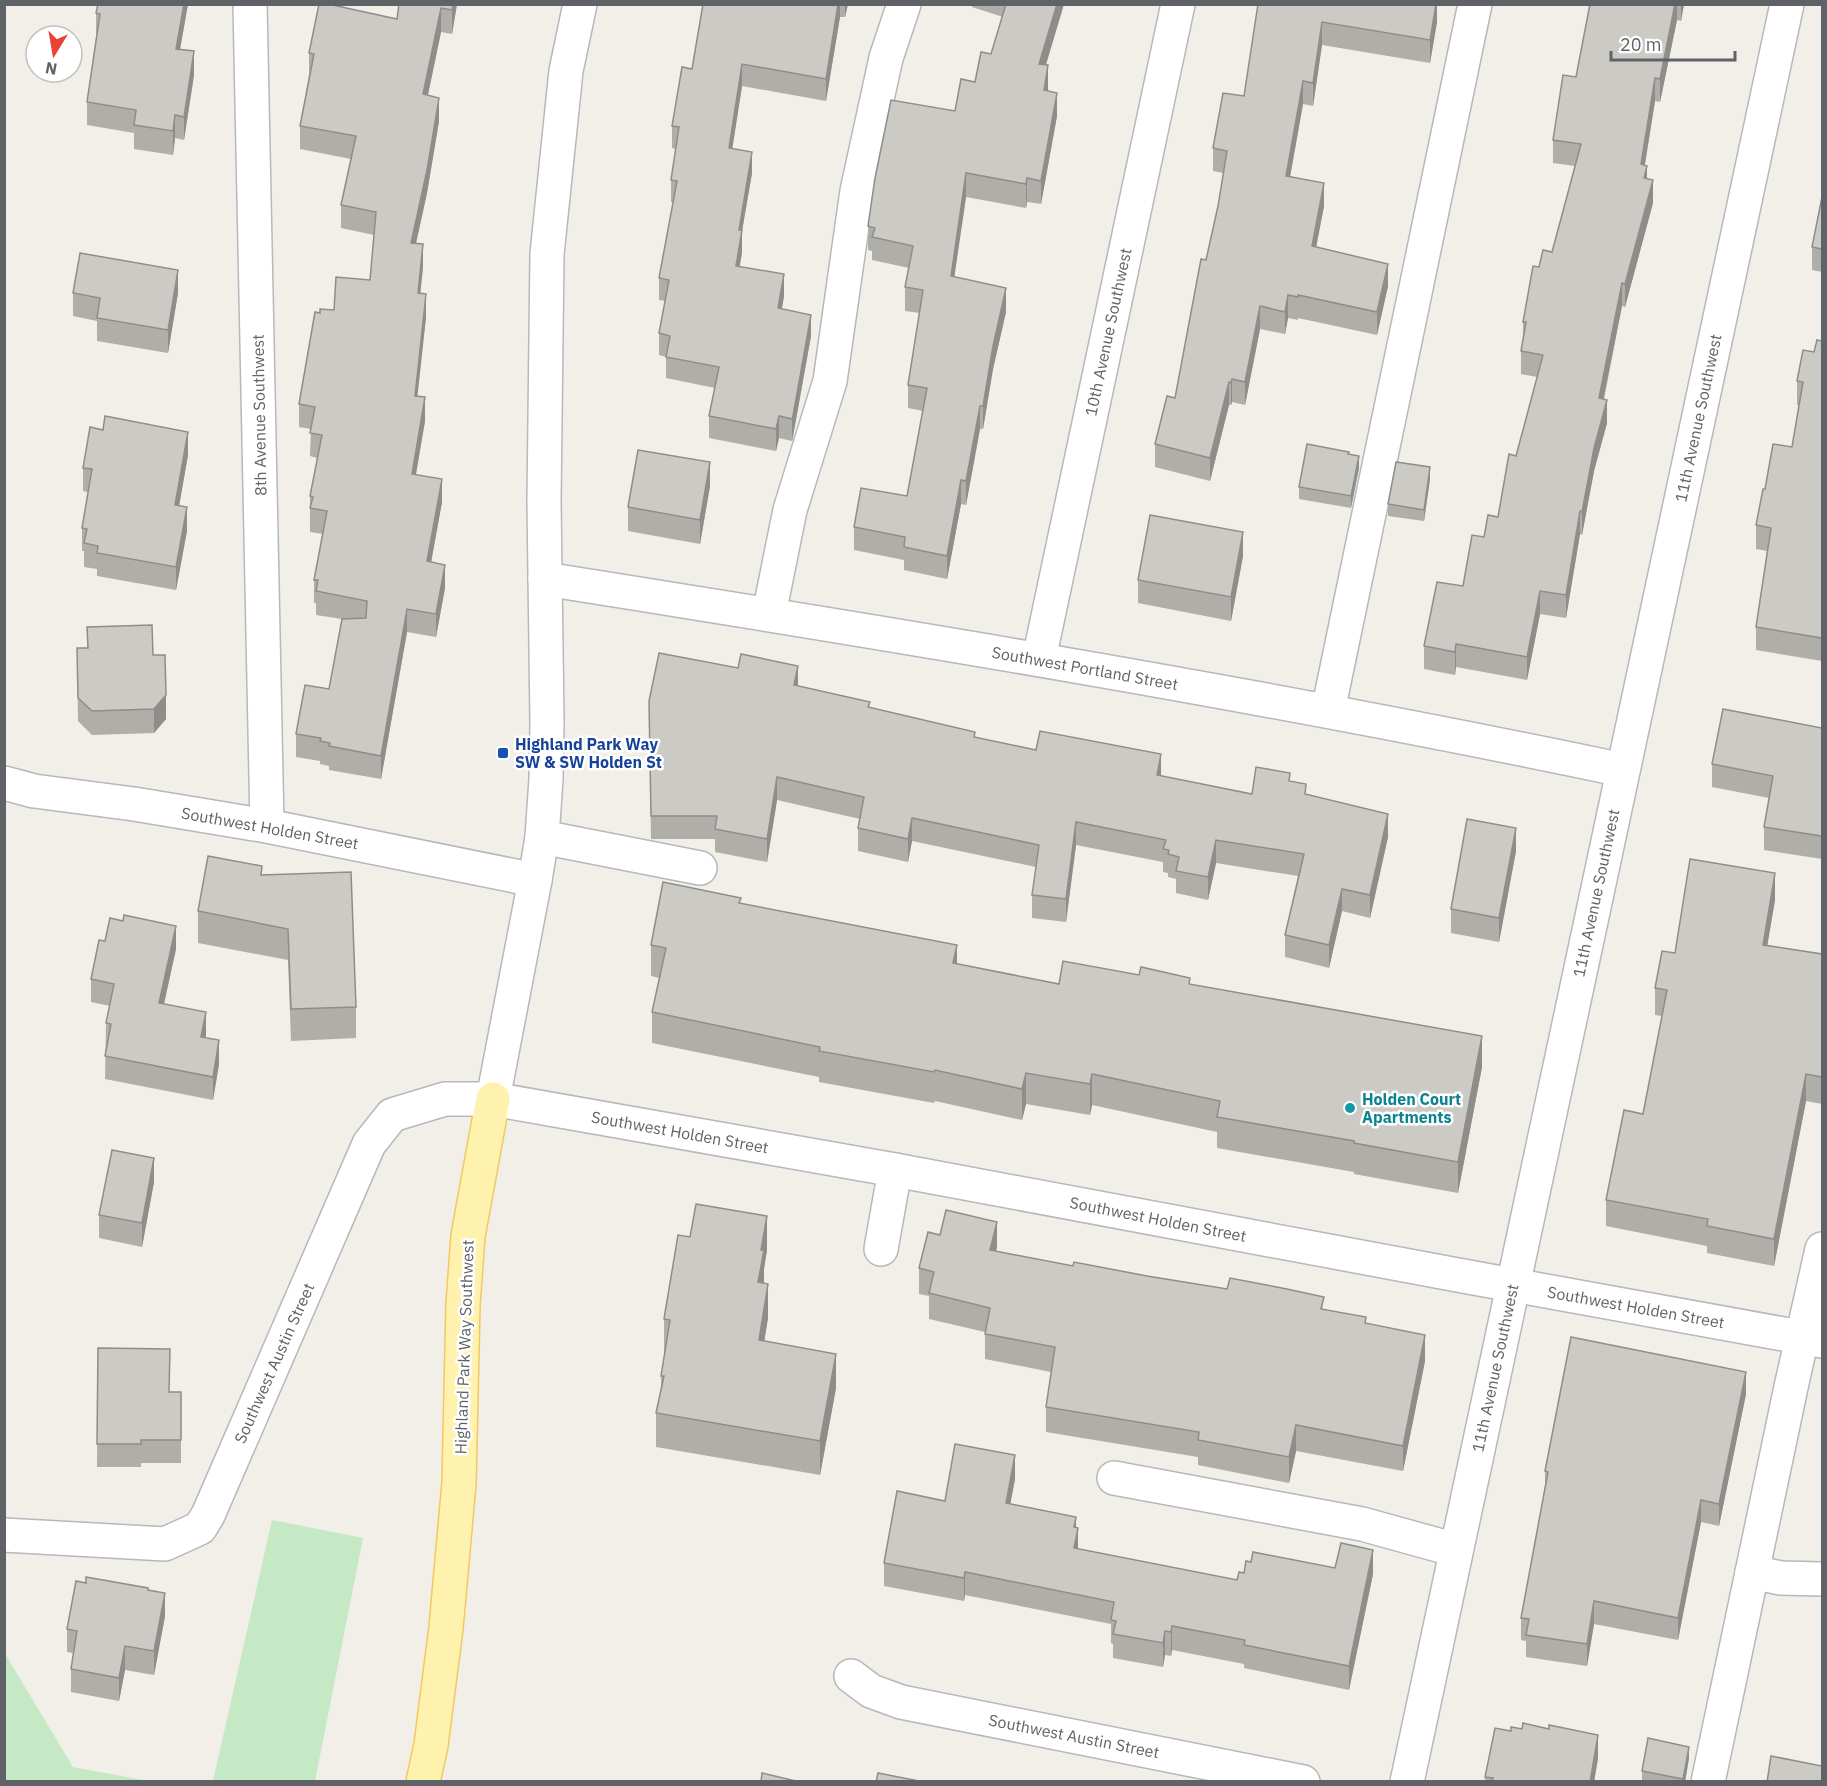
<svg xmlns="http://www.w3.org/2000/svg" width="1827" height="1786" font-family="'IBM Plex Sans',sans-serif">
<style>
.green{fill:#c5e8c5}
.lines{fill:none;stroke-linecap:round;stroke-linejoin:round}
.minor-casing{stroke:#b5b8bc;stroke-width:36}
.major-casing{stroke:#f2c960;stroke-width:36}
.minor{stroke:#fff;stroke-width:33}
.major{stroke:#fff2af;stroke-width:33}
.wall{fill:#afaea9}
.shaded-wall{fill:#8f8d8a}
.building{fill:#cccac5;stroke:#8f8d8a;stroke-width:1.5}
.transit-dot{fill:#1a4fb4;stroke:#fff;stroke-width:2}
.culture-dot{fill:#0f9aa8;stroke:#fff;stroke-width:2}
.labels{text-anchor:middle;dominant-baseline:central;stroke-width:5;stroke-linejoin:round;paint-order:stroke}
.street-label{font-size:16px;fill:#5f6368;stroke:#fff}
.transit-label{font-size:16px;font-weight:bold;fill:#164399;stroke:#fff;text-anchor:start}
.culture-label{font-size:16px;font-weight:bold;fill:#0d838f;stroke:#fff;text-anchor:start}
</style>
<rect width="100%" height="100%" fill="#f1efe8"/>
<!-- green -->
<g class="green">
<polygon points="272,1520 363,1538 315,1781 213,1781"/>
<polygon points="4,1652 73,1767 148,1781 5,1781"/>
</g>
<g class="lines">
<defs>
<g id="minor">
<polyline points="250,4 267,826"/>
<path d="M545,579c360,57 721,116 1078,191"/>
<polyline points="769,614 790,510 830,381 857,191 886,58 904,4"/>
<polyline points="1039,659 1178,4"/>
<polyline points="1328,711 1475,4"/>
<polyline points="4,783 34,791 134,804 267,826 535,880"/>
<polyline points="542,837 700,868"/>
<polyline points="493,1099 535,880 542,837 546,779 547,723 544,501 547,254 566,71 580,4"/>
<polyline points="881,1249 895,1170"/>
<polyline points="1114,1478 1362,1524 1456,1550"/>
<polyline points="4,1535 165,1544 200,1528 208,1515 369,1144 392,1115 445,1099 493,1099 895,1170 1463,1276 1822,1341"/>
<polyline points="1752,1572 1781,1578 1822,1579"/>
<polyline points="851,1676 871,1691 901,1702 1303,1782"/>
<path d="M1407,1782c124,-593 253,-1185 380,-1778"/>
<polyline points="1708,1782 1791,1387 1822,1249"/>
</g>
<polyline id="major" points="423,1782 431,1745 446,1628 459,1483 463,1304 468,1236 493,1099"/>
</defs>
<!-- minor casing -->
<use href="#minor" class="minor-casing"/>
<!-- major casing -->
<use href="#major" class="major-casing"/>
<!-- minor -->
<use href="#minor" class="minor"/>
<!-- major -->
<use href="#major" class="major"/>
</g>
<!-- wall -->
<g class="wall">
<polygon points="98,4 188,4 180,49 194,75 184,140 175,138 173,155 134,149 134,133 87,125 87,102 96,37 96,13"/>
<polygon points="399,4 457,4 452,34 441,32 428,95 439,121 427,193 416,243 423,267 420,293 426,317 417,396 425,421 416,474 442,502 431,562 445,588 436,637 407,632 381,779 329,770 329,766 320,764 320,761 296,757 296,734 329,689 342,619 316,615 316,603 314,603 314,580 323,534 310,532 310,496 317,458 310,456 311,429 299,427 299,404 320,313 334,310 370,280 374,235 341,228 341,205 351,159 300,149 300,126 309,75 309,53 397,19"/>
<polygon points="703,4 848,4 845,17 840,17 826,101 742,86 732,149 752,173 742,231 742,252 740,266 784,296 782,309 811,336 793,437 792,441 779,438 776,451 709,438 709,416 715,388 666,378 666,357 659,355 659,333 665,301 659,300 659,278 673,202 671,202 671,180 676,149 672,148 672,126 692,69"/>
<polygon points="972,4 1064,4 1046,65 1048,91 1057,116 1041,204 1027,202 1026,208 966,197 954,277 1006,312 993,369 983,429 980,429 966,505 961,504 947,579 904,570 904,560 854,550 854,527 907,496 923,411 908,408 908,385 920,313 905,311 905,287 909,268 872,260 872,251 868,250 868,226 955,111 975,82 991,54 1003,17 972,7"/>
<polygon points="1258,4 1437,4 1437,22 1430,63 1322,45 1313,106 1303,104 1290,177 1324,206 1316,247 1388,286 1377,335 1298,318 1298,320 1288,318 1285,334 1260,329 1245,405 1232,402 1231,405 1229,405 1210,481 1155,467 1155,444 1175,398 1218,206 1223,173 1213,171 1213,148 1244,96"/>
<polygon points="1590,4 1684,4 1681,21 1677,20 1660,102 1655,101 1645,165 1647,179 1653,203 1625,307 1622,306 1604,399 1607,423 1594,471 1582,535 1580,534 1566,618 1540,614 1527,680 1456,667 1455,675 1424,669 1424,646 1463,586 1484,537 1498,517 1516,456 1537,377 1521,374 1521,351 1523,341 1523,322 1539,267 1552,252 1575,166 1553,163 1553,140 1576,77"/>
<polygon points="1822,197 1822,272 1812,270 1812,247"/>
<polygon points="73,293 178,293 168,353 97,341 97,321 73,316"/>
<polygon points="1822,341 1822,661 1756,650 1756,627 1767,551 1756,549 1756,525 1765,489 1792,447 1799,405 1797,405 1797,381 1814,352"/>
<polygon points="1349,454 1359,468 1351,508 1299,499 1299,487"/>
<polygon points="188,455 179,506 187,531 176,590 97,576 97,569 84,567 84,551 82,551 82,528 88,492 83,491 83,468"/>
<polygon points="1430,479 1424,521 1388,516 1388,504"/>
<polygon points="710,486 700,544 628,531 628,507"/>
<polygon points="1243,556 1231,621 1138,603 1138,580"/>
<polygon points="87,627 153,655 166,719 154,733 92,735 78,721 77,648 87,648"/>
<polygon points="798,686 870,708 975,737 1161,776 1252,794 1290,781 1306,795 1388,837 1370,918 1342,911 1329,968 1285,957 1285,935 1298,876 1216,863 1208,900 1176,893 1176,879 1168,877 1168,873 1163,872 1163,862 1076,845 1066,922 1032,918 1032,895 1036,867 912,841 908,862 858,851 858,828 860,819 777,800 767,862 715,852 715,839 651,839 649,701"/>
<polygon points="1822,728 1822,859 1764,850 1764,827 1769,798 1712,787 1712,764"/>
<polygon points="1516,851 1499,942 1451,933 1451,909"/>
<polygon points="262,875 356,1007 356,1038 291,1041 288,960 198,943 198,911"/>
<polygon points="1775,900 1767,945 1822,954 1822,1104 1806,1101 1774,1266 1707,1253 1707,1246 1606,1226 1606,1200 1643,1114 1662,1016 1655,1015 1655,988 1675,953"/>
<polygon points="741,903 957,964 1059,984 1190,985 1482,1067 1458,1193 1354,1174 1354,1172 1217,1148 1217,1132 1092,1105 1090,1115 1026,1104 1022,1120 935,1101 934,1103 819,1082 819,1077 652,1043 652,1012 659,978 651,976 651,945"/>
<polygon points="176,949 164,1004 206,1035 205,1038 219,1064 213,1100 105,1079 106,1023 110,1006 91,1002 91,979"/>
<polygon points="154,1182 142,1247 99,1238 99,1215"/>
<polygon points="940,1235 997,1247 996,1251 1073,1266 1324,1309 1366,1323 1425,1361 1403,1471 1296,1451 1289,1483 1198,1465 1198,1457 1046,1432 1046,1407 1051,1372 985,1359 985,1332 929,1319 929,1296 919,1294 919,1268"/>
<polygon points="767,1250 764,1269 764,1283 768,1318 764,1341 836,1388 820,1475 656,1447 656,1413 661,1390 661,1376 665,1353 664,1353 664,1319"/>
<polygon points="98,1348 169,1392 181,1392 181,1463 141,1463 141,1467 97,1467"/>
<polygon points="1746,1394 1719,1526 1701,1522 1678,1640 1594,1624 1587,1666 1526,1657 1526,1641 1521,1640 1521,1618 1545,1486 1545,1471"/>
<polygon points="1015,1479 1010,1504 1076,1528 1078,1549 1237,1580 1251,1562 1335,1568 1373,1574 1349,1690 1244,1668 1244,1664 1172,1650 1171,1656 1165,1655 1163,1667 1113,1658 1113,1644 1111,1643 1111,1624 965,1595 964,1601 884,1586 884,1563 945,1501"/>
<polygon points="148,1590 165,1616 154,1675 125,1670 119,1701 71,1692 71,1669 73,1653 67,1652 67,1629"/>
<polygon points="1598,1758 1594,1782 1485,1782 1485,1777"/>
<polygon points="1689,1758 1685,1782 1642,1782 1642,1771"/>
</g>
<!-- shaded-wall -->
<g class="shaded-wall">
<polygon points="184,4 188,4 176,72 176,49"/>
<polygon points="453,4 457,4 452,34 452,10"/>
<polygon points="838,4 840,4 840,17 826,101 826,79"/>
<polygon points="845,4 848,4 845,17"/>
<polygon points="1057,4 1064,4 1039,87 1039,64"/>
<polygon points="1436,4 1437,4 1437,22 1430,63 1430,40"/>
<polygon points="1675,4 1677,4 1677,20 1660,102 1660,79"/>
<polygon points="1681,4 1684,4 1681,21"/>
<polygon points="441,8 441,32 423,118 423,94"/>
<polygon points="1322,22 1322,45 1313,106 1313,83"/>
<polygon points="194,51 194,75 184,140 184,117"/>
<polygon points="742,64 742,86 729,170 729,148"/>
<polygon points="1048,65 1048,89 1044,114 1044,90"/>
<polygon points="1655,78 1655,101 1641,187 1641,164"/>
<polygon points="1303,81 1303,104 1286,199 1286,176"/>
<polygon points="1057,93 1057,116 1041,204 1041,181"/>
<polygon points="439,98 439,121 427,193 411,266 411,243"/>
<polygon points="175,115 175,138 173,155 173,131"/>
<polygon points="752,152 752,173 742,231 742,252 736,287 736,266 739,230"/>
<polygon points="1647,166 1647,189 1644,178"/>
<polygon points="966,173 966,197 951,300 951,276"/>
<polygon points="1027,178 1027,202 1026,208 1026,184"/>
<polygon points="1653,180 1653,203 1625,307 1625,284"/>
<polygon points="1324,183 1324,206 1312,269 1312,246"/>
<polygon points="423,244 423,267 418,316 418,293"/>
<polygon points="1388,264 1388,286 1377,335 1377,312"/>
<polygon points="178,270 178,293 168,353 168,330"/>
<polygon points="784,274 784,296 778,330 778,308"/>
<polygon points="1622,283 1622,306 1599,421 1599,398"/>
<polygon points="1006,288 1006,312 993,369 983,429 983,406 993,346"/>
<polygon points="426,294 426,317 415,419 415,396"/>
<polygon points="1288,295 1288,318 1285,334 1285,312"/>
<polygon points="1260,306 1260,329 1245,405 1245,382"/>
<polygon points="811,315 811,336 792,441 792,419"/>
<polygon points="1232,379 1232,402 1231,405 1231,383"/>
<polygon points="1229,382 1229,405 1210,481 1210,458"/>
<polygon points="425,397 425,421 412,497 412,474"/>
<polygon points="1607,400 1607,423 1594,471 1582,535 1582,512 1594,448"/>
<polygon points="980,406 980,429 966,505 966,481"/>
<polygon points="779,416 779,438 776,451 776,429"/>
<polygon points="188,432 188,455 175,529 175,505"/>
<polygon points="1359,456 1359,468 1351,508 1351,496"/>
<polygon points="710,462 710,486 700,544 700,520"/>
<polygon points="1430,467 1430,479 1424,521 1424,510"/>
<polygon points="442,479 442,502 427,585 427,561"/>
<polygon points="961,480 961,504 947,579 947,556"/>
<polygon points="187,507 187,531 176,590 176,567"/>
<polygon points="1580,511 1580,534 1566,618 1566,595"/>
<polygon points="1243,532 1243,556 1231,621 1231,597"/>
<polygon points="445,565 445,588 436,637 436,614"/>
<polygon points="1540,591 1540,614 1527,680 1527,657"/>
<polygon points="407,609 407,632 381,779 381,756"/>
<polygon points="1456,644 1456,667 1455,675 1455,652"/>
<polygon points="798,666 798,689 794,685"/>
<polygon points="166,695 166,719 154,733 154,709"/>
<polygon points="1161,754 1161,777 1157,775"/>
<polygon points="777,777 777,800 767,862 767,839"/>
<polygon points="1388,814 1388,837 1370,918 1370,895"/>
<polygon points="912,818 912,841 908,862 908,839"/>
<polygon points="1076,822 1076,845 1066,922 1066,899"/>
<polygon points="1516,828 1516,851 1499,942 1499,918"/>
<polygon points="1216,840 1216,863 1208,900 1208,877"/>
<polygon points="1775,873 1775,900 1763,971 1763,945"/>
<polygon points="1342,889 1342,911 1329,968 1329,945"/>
<polygon points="176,926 176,949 159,1026 159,1003"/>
<polygon points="957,945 957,976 953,963"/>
<polygon points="206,1012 206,1035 201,1060 201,1037"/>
<polygon points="1482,1036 1482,1067 1458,1193 1458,1162"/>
<polygon points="219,1040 219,1064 213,1100 213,1077"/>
<polygon points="1026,1073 1026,1104 1022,1120 1022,1089"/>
<polygon points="1092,1074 1092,1105 1090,1115 1090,1084"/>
<polygon points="1806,1074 1806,1101 1774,1266 1774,1239"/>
<polygon points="154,1158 154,1182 142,1247 142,1223"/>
<polygon points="767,1216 767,1250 764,1269 764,1285 758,1282 761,1250"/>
<polygon points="997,1222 997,1247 990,1275 990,1250"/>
<polygon points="768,1284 768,1318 759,1375 759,1340"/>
<polygon points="1425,1335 1425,1361 1403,1471 1403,1446"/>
<polygon points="836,1354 836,1388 820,1475 820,1441"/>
<polygon points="1746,1372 1746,1394 1719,1526 1719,1504"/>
<polygon points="1296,1425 1296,1451 1289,1483 1289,1457"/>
<polygon points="1015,1455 1015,1479 1006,1527 1006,1503"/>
<polygon points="1701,1500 1701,1522 1678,1640 1678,1618"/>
<polygon points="1076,1517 1076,1540 1078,1528 1078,1551 1074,1572 1074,1527"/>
<polygon points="1373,1550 1373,1574 1349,1690 1349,1666"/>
<polygon points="965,1572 965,1595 964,1601 964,1578"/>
<polygon points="165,1593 165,1616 154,1675 154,1651"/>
<polygon points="1594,1601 1594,1624 1587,1666 1587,1644"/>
<polygon points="1172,1626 1172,1650 1171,1656 1171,1632"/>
<polygon points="1165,1631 1165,1655 1163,1667 1163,1643"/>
<polygon points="125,1646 125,1670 119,1701 119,1678"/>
<polygon points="1598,1735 1598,1758 1594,1782 1590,1782"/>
<polygon points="1689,1747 1689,1758 1685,1782 1683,1782"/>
</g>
<!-- building -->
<g class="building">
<polygon points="98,4 184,4 176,49 194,51 184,117 175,115 173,131 134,125 136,110 87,102 100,14 96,13"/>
<polygon points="319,4 328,4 397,19 399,4 453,4 452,10 441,8 423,94 439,98 427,170 411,243 423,244 418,293 426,294 415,396 425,397 412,474 442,479 427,561 445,565 436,614 407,609 381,756 329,746 330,743 320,741 321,738 296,734 305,685 329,689 342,619 366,618 367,601 316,591 318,580 314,580 327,511 310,508 313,497 310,496 322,435 310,433 315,407 299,404 315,312 320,313 320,309 334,310 336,277 370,280 376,212 341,205 356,136 300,126 314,54 309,53"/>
<polygon points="703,4 838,4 826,79 742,64 729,148 752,152 739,230 742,230 736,266 784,274 778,308 811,315 793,416 792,419 779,416 776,429 709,416 719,367 666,357 670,336 659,333 669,280 659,278 677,181 671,180 679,127 672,126 682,67 692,69"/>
<polygon points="1006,4 1057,4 1039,64 1048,65 1044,90 1057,93 1041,181 1027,178 1026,184 966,173 951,276 1006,288 993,346 983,406 980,406 966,481 961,480 947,556 904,547 905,537 854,527 861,488 907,496 927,388 908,385 923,290 905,287 913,246 872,237 875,228 868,226 875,178 891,100 955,111 961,79 975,82 981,52 991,54"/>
<polygon points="1258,4 1436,4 1430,40 1322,22 1313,83 1303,81 1286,176 1324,183 1312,246 1388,264 1377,312 1298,295 1298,297 1288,295 1285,312 1260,306 1245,382 1232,379 1231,383 1229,382 1210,458 1155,444 1167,396 1175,398 1201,259 1206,260 1218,206 1227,151 1213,148 1223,93 1244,96"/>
<polygon points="1590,4 1675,4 1660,79 1655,78 1641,164 1647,166 1644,178 1653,180 1625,284 1622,283 1599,398 1607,400 1594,448 1582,512 1580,511 1566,595 1540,591 1527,657 1456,644 1455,652 1424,646 1437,582 1463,586 1472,535 1484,537 1488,515 1498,517 1509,454 1516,456 1543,355 1521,351 1526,322 1523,322 1533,266 1539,267 1543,250 1552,252 1581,144 1553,140 1563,75 1576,77"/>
<polygon points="1822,197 1822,249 1812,247"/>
<polygon points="80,253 178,270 168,330 97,318 100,298 73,293"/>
<polygon points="1817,340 1822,341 1822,638 1756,627 1771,528 1756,525 1763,489 1765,489 1773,444 1792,447 1803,382 1797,381 1803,350 1814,352"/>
<polygon points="105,416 188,432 175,505 187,507 176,567 97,553 98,546 84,543 87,529 82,528 92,469 83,468 90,427 103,430"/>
<polygon points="1307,444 1349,452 1348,454 1359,456 1351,496 1299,487"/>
<polygon points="638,450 710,462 700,520 628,507"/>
<polygon points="1396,462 1430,467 1424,510 1388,504"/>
<polygon points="1150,515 1243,532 1231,597 1138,580"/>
<polygon points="152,625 153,655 165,655 166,695 154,709 92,711 78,698 77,648 88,648 87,627"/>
<polygon points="659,653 738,668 741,654 798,666 794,685 870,702 868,707 975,732 974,737 1036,750 1040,731 1161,754 1157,775 1252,794 1256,767 1290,773 1289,781 1306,784 1305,794 1388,814 1370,895 1342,889 1329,945 1285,935 1304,854 1216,840 1208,877 1176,871 1179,857 1168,854 1169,850 1163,849 1166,840 1076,822 1066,899 1032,895 1039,845 912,818 908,839 858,828 864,797 777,777 767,839 715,829 717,816 651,816 649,701"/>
<polygon points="1723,709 1822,728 1822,836 1764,827 1773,776 1712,764"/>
<polygon points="1467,819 1516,828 1499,918 1451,909"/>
<polygon points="208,856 262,866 261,875 351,872 356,1007 291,1009 288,929 198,911"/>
<polygon points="1690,859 1775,873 1763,945 1822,954 1822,1077 1806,1074 1774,1239 1707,1226 1708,1219 1606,1200 1624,1110 1643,1114 1667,990 1655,988 1662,951 1675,953"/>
<polygon points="663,882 741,898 739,903 957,945 953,963 1059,984 1063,961 1139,975 1141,967 1190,978 1189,984 1482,1036 1458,1162 1354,1143 1354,1141 1217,1117 1220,1101 1092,1074 1090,1084 1026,1073 1022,1089 935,1070 934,1072 819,1051 820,1047 652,1012 666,948 651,945"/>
<polygon points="124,915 176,926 159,1003 206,1012 201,1037 219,1040 213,1077 105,1056 111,1024 106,1023 114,984 91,979 99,940 105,941 110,918 123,921"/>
<polygon points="112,1150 154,1158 142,1223 99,1215"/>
<polygon points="696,1204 767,1216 761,1250 764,1250 758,1282 768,1284 759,1340 836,1354 820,1441 656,1413 664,1376 661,1376 670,1320 664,1319 678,1235 690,1237"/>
<polygon points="946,1210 997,1222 990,1250 1073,1266 1074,1262 1147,1276 1227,1289 1230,1278 1287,1289 1324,1297 1321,1309 1366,1317 1365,1323 1425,1335 1403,1446 1296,1425 1289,1457 1198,1440 1199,1432 1046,1407 1055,1347 985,1334 990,1308 929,1293 934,1272 919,1268 928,1232 940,1235"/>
<polygon points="1571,1337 1746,1372 1719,1504 1701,1500 1678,1618 1594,1601 1587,1644 1526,1635 1529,1619 1521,1618 1548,1472 1545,1471"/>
<polygon points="98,1348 170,1349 169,1392 181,1392 181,1440 141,1440 141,1444 97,1444"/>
<polygon points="955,1444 1015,1455 1006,1503 1076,1517 1074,1527 1078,1528 1074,1548 1237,1580 1239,1572 1244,1573 1246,1561 1251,1562 1253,1552 1335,1568 1341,1543 1373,1550 1349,1666 1244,1645 1245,1640 1172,1626 1171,1632 1165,1631 1163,1643 1113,1634 1116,1621 1111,1620 1114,1602 965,1572 964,1578 884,1563 897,1491 945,1501"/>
<polygon points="86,1577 148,1588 148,1590 165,1593 154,1651 125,1646 119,1678 71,1669 77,1631 67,1629 76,1581 86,1583"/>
<polygon points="1523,1723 1549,1729 1549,1725 1598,1735 1590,1782 1492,1782 1493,1778 1485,1777 1495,1728 1511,1731 1511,1727 1522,1729"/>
<polygon points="1648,1738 1689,1747 1683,1779 1642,1771"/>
<polygon points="1771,1756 1822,1766 1822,1782 1767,1782"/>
<polygon points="762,1773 800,1782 761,1782"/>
<polygon points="878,1773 924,1782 876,1782"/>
</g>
<!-- markers -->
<rect class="transit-dot" x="497" y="747" width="12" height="12" rx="3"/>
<circle class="culture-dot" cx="1350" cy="1108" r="6"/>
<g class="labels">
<!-- street labels -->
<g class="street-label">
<text transform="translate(1108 332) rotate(-78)">10th Avenue Southwest</text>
<text transform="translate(259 415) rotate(-91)">8th Avenue Southwest</text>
<text transform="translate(1698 418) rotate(-78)">11th Avenue Southwest</text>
<text transform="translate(1085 668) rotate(10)">Southwest Portland Street</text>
<text transform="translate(270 828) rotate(10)">Southwest Holden Street</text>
<text transform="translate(1596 893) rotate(-78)">11th Avenue Southwest</text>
<text transform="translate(680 1132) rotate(10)">Southwest Holden Street</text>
<text transform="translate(1158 1219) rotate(11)">Southwest Holden Street</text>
<text transform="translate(1636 1307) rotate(10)">Southwest Holden Street</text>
<text transform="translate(464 1347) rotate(-88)">Highland Park Way Southwest</text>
<text transform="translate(274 1363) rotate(-66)">Southwest Austin Street</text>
<text transform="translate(1495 1368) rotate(-78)">11th Avenue Southwest</text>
<text transform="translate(1074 1736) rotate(11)">Southwest Austin Street</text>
</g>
<!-- transit labels -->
<g class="transit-label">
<text x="515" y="744">Highland Park Way<tspan x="515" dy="18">SW &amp; SW Holden St</tspan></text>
</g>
<!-- culture labels -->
<g class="culture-label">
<text x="1362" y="1099">Holden Court<tspan x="1362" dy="18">Apartments</tspan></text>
</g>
</g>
<!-- border -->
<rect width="1827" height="1786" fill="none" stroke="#5f6368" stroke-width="12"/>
<!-- north arrow -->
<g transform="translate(54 54) rotate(191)"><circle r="28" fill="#ffffff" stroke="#bfc1c3" stroke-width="1.5"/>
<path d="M0-4.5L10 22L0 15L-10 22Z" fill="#ea4335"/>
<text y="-9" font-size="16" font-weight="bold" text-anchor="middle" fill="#5f6368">N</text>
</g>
<!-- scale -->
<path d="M1611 51v9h124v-9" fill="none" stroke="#5f6368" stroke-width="3"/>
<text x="1620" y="51" font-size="18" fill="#5f6368" stroke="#ffffff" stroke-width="4.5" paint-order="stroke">20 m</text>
</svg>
